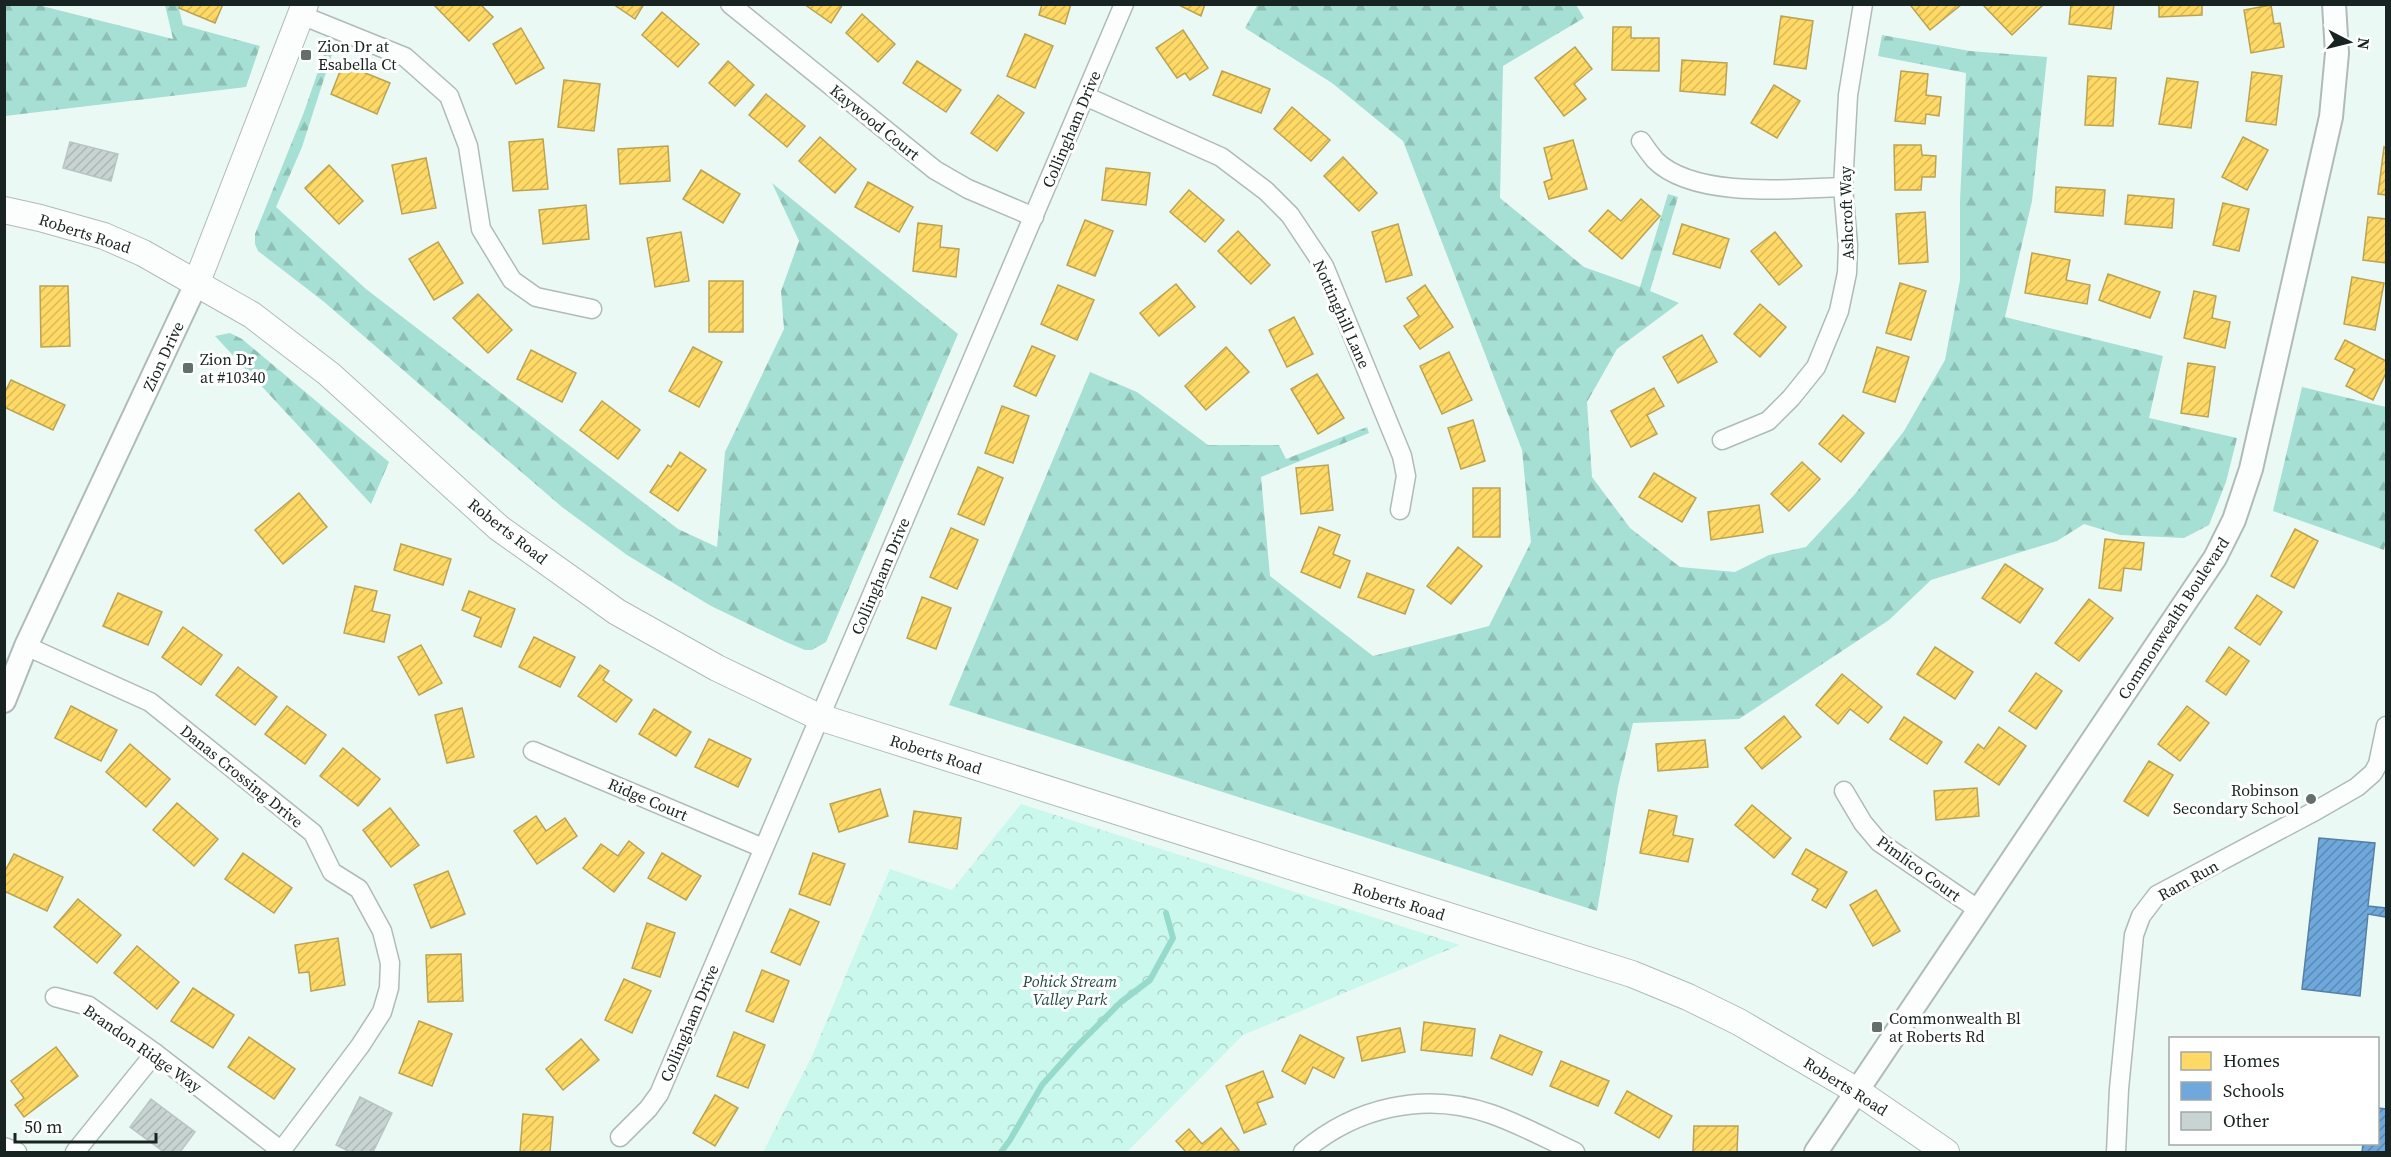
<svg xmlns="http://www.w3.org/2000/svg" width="2391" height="1157" font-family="'Source Serif 4',serif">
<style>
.forest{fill:url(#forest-firs)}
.park{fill:url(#park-crowns)}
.homes{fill:url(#homes-hatch);stroke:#baa351;stroke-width:1.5}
.schools{fill:url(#schools-hatch);stroke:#5580a4;stroke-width:1.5}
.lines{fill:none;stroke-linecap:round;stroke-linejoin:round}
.stream{stroke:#96dacb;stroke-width:6}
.building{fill:url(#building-hatch);stroke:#b9c5c2;stroke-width:1.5}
.minor-casing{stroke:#afbbb8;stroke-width:21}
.tertiary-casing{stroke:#afbbb8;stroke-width:26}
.secondary-casing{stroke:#afbbb8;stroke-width:28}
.minor{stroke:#fcfefe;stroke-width:18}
.tertiary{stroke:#fcfefe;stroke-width:22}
.secondary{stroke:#fcfefe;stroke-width:26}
.poi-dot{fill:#626f6b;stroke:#fff;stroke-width:2}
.labels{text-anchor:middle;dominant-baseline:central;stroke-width:6;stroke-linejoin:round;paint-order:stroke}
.poi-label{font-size:16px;fill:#182421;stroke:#fff;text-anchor:start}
.street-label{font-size:16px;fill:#182421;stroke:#fff}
.park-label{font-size:16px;font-style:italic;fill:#1e4840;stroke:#fff}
</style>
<defs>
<pattern id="forest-firs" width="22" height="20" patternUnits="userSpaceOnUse" patternTransform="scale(1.5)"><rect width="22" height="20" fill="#a6dfd3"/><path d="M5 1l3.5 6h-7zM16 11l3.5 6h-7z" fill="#8ebfb5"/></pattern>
<pattern id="park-crowns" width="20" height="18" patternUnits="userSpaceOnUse" patternTransform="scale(1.5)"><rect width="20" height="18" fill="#caf8ed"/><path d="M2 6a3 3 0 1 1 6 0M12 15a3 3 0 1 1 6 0" fill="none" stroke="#add4cb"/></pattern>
<pattern id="homes-hatch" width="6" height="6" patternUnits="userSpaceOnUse" patternTransform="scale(1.5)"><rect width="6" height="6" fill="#ffd966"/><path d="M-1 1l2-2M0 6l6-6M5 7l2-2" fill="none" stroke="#daba58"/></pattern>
<pattern id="schools-hatch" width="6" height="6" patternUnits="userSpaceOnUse" patternTransform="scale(1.5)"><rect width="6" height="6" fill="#6fa8dc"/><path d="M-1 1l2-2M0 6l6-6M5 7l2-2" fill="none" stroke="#5a89b2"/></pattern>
<pattern id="building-hatch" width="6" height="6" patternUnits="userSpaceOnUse" patternTransform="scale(1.5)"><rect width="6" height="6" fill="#c8d4d1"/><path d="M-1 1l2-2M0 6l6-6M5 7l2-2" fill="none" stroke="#abb6b3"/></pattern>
</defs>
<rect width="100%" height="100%" fill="#ebf9f5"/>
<!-- forest -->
<g class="forest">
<polygon points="1258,4 1576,5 1584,18 1503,66 1500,198 1584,267 1640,287 1668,194 1678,197 1650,291 1679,303 1617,349 1587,402 1592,477 1630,528 1680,567 1735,572 1769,555 1806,547 1855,494 1904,431 1945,360 1960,280 1960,201 1966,73 1878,56 1882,35 1970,51 2047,57 2032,201 2005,317 2163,356 2149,418 2237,438 2226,482 2209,525 2184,538 2120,535 2084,524 2057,541 1931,580 1889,620 1739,719 1633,723 1618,787 1597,911 949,705 1090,372 1137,392 1208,445 1279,445 1286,459 1367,427 1369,433 1261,477 1270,576 1373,656 1489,626 1531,542 1522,450 1403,141 1332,83 1245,28"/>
<polygon points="4,5 38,5 173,39 165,5 178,5 183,25 260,46 246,87 5,116"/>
<polygon points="340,38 348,42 336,49 331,57 302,147 276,207 366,289 678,529 717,547 725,452 784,329 781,291 799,241 772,183 958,334 826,642 812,650 805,650 786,642 711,606 627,555 562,507 323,301 258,251 255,244 255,234 304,112 325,51 331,43"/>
<polygon points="230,333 242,339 389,462 371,504 215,336"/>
<polygon points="2302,387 2386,407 2386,539 2384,550 2273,511"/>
</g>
<!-- park -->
<polygon class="park" points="1021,804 1460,945 1243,1035 1127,1152 763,1152 812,1056 890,869 952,890"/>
<!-- homes -->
<g class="homes">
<polygon points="180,4 223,4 215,23 179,8"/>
<polygon points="480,4 493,17 469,41 434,5"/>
<polygon points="613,4 644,4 635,19"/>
<polygon points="804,4 843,4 831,23"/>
<polygon points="1042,4 1071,4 1065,24 1039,15"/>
<polygon points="1177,4 1205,4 1201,16"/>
<polygon points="1912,4 1962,4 1930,30 1911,6"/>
<polygon points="1986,4 2044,4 2012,35 1984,6"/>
<polygon points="2071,4 2114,4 2111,29 2069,24"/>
<polygon points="2159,4 2202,4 2202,15 2159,17"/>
<polygon points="2271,5 2274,24 2280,23 2284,47 2251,53 2244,10"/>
<polygon points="662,12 699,44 678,67 642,35"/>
<polygon points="862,14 895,44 878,62 846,33"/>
<polygon points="1781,16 1813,21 1806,69 1774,64"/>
<polygon points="1613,27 1631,27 1631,38 1659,38 1659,71 1612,70"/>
<polygon points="521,28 544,68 516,84 493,44"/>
<polygon points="1183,30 1208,68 1190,80 1185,73 1177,78 1156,48"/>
<polygon points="1025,34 1053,46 1035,88 1007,76"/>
<polygon points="1575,47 1592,69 1574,84 1586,99 1564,116 1535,78"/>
<polygon points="1682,60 1727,63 1725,95 1680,91"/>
<polygon points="728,61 754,85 735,106 709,83"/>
<polygon points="917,61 961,90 946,112 903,83"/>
<polygon points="343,64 390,83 377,114 331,94"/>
<polygon points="1222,71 1270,89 1261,113 1213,95"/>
<polygon points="1901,71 1928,74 1926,95 1941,97 1939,116 1926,114 1925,124 1895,121"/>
<polygon points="2252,72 2282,76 2276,125 2246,121"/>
<polygon points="2088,76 2116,78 2113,126 2085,125"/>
<polygon points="2167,78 2198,82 2191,128 2159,124"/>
<polygon points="564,80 600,84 594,131 558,127"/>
<polygon points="1774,85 1800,101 1777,138 1751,123"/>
<polygon points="766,94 805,126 787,147 749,115"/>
<polygon points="998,95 1024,113 997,151 971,133"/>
<polygon points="1292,107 1330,140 1311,161 1274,129"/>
<polygon points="820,137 856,169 835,193 799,161"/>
<polygon points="2243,137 2268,150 2247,190 2222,177"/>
<polygon points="543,139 548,189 513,191 509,142"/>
<polygon points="1573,140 1587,189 1549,199 1544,182 1552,179 1544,148"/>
<polygon points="1894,145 1921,145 1922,155 1936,156 1935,177 1922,177 1921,190 1895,190"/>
<polygon points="668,146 670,181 620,184 618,149"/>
<polygon points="2384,147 2386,148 2386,195 2378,194"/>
<polygon points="1343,157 1377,193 1359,211 1324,176"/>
<polygon points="426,158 436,208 402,214 392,165"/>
<polygon points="329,165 363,201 339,224 305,188"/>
<polygon points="1106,168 1150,173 1146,205 1102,200"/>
<polygon points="701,170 740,194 723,223 683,199"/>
<polygon points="868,182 913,207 899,232 855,207"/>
<polygon points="2056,187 2105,190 2103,216 2055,212"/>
<polygon points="1189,190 1224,220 1205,242 1170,212"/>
<polygon points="2128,195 2174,199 2172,228 2125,224"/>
<polygon points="1641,199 1660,216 1622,259 1589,231 1608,210 1621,221"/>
<polygon points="2223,203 2249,209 2239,251 2213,245"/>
<polygon points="586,205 589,239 543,244 539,210"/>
<polygon points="1925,212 1928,262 1899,264 1896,214"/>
<polygon points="2368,217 2386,219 2386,263 2363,260"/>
<polygon points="1085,220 1113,231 1095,276 1067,265"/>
<polygon points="918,223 942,226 940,247 959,249 956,277 913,271"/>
<polygon points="1398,224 1412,275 1386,282 1372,232"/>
<polygon points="1682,224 1729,239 1720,268 1673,254"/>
<polygon points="1238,231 1270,265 1251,284 1218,251"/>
<polygon points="681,232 689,281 655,287 647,238"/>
<polygon points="1775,232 1802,266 1779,285 1751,251"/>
<polygon points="438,242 463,283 434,300 409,259"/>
<polygon points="2032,253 2070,260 2066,280 2090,285 2087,304 2025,293"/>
<polygon points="2108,274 2160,292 2150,318 2099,300"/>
<polygon points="2352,277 2384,283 2375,330 2344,324"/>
<rect x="709" y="281" width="34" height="51"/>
<polygon points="1900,283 1926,291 1911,340 1886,333"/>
<polygon points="1176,284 1195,307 1159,336 1140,313"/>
<polygon points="1058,285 1094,300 1077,340 1041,324"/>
<polygon points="1425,285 1453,327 1420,349 1404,326 1419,316 1407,298"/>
<polygon points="40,286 68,286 70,346 41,347"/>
<polygon points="2194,291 2216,296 2212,318 2230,322 2225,348 2184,338"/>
<polygon points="478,294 512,330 488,353 453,318"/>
<polygon points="1760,304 1786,327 1760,357 1734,334"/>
<polygon points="1294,317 1313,354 1287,367 1269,330"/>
<polygon points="1702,335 1717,362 1678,383 1663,357"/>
<polygon points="2345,340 2386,361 2386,373 2373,400 2346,386 2355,369 2335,359"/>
<polygon points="1032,346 1055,356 1036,396 1014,386"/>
<polygon points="693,347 722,362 699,407 669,391"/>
<polygon points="1226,347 1249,372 1206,410 1185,386"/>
<polygon points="1877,347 1909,357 1895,402 1863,392"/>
<polygon points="531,350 576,373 562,402 517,379"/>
<polygon points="1449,352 1472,400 1442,414 1420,366"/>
<polygon points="2188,363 2215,367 2208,417 2181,413"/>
<polygon points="1317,374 1344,418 1318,434 1291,389"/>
<polygon points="11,380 65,405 53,430 4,407 4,394"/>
<polygon points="1654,388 1664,406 1647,415 1657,434 1631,447 1611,411"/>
<polygon points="602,401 640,430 618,459 580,430"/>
<polygon points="1002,406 1029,416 1013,463 985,453"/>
<polygon points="1843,415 1864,433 1841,462 1819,444"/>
<polygon points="1473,420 1485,461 1461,469 1448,428"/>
<polygon points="680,452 706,470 678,511 650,492 668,465 671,467"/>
<polygon points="1802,462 1820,479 1789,511 1771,494"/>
<polygon points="1328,465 1333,510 1301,514 1296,468"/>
<polygon points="978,467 1003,478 984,525 958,514"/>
<polygon points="1654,473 1696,498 1682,522 1639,497"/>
<rect x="1473" y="488" width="27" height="49"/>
<polygon points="299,493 327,527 283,564 255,530"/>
<polygon points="1759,505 1763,532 1711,540 1708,512"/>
<polygon points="1319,527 1340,535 1333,554 1350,561 1340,588 1301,572"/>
<polygon points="951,528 978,540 957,589 930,577"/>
<polygon points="2295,529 2318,541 2294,588 2271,576"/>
<polygon points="2105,539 2144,543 2141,570 2124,568 2121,591 2099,588"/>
<polygon points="401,544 451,559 443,585 394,570"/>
<polygon points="1458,547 1482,566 1451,604 1427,586"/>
<polygon points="2005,564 2043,589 2020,623 1982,598"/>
<polygon points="1367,573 1414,590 1405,614 1358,597"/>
<polygon points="355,586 377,591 372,611 390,615 384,642 344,633"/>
<polygon points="469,591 515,609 501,647 474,636 481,618 462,610"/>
<polygon points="118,593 162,612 148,645 103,626"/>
<polygon points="2257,595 2282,612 2260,645 2235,628"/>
<polygon points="922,597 951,608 936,649 907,638"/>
<polygon points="2089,599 2113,618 2079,661 2055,643"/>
<polygon points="183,627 222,655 201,685 162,657"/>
<polygon points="534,637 575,657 560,687 519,667"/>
<polygon points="421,645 442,683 419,695 398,657"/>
<polygon points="1935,647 1973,672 1955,699 1917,674"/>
<polygon points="2229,647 2249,661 2226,695 2206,681"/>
<polygon points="600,665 609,671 603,680 632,700 616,722 578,696"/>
<polygon points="238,667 277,697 255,725 216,695"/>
<polygon points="2036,673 2062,691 2036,729 2009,711"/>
<polygon points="1842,674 1882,707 1868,723 1850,709 1838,724 1816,705"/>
<polygon points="71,706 117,730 101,761 55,738"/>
<polygon points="287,706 326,735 305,764 265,734"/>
<polygon points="2187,706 2209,723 2180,761 2158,744"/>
<polygon points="462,708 474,757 447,763 435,715"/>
<polygon points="654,709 691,732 676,756 639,734"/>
<polygon points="1784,716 1801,737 1762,769 1745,748"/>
<polygon points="1904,717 1942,742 1927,764 1890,739"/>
<polygon points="1999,727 2026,746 1999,785 1965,762 1978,744 1984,749"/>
<polygon points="709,739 751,759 738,787 695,767"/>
<polygon points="1705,740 1708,767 1658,771 1656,744"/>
<polygon points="130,744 170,779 146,807 106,772"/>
<polygon points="343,748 380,779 358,806 320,776"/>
<polygon points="2149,761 2173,775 2148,816 2124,801"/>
<polygon points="1977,788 1979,816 1936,820 1934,791"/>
<polygon points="880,789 888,816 839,832 830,804"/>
<polygon points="177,803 218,839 194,866 153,830"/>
<polygon points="1752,805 1791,838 1774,858 1735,825"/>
<polygon points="390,808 419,845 391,867 363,830"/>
<polygon points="1649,810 1677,816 1673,835 1693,839 1688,862 1640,853"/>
<polygon points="914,811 961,818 957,849 909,842"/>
<polygon points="536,816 546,831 565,818 577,836 537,864 514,831"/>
<polygon points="629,841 644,853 614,892 583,868 601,844 618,856"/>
<polygon points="1806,849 1847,872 1826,908 1812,900 1818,889 1792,874"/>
<polygon points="243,853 292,888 274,913 225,879"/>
<polygon points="662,853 701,876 686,900 648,878"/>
<polygon points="813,853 845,864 830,905 799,894"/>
<polygon points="14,854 63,877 47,911 4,891 4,873"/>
<polygon points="448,871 465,914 431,928 414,885"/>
<polygon points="1876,890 1900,931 1873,946 1850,905"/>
<polygon points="78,899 121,935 97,963 54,927"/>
<polygon points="790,909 819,922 800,965 771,952"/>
<polygon points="647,923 675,933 660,977 632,968"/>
<polygon points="338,938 345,985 311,991 309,972 299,973 295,945"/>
<polygon points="137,946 179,982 157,1009 114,973"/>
<polygon points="461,954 463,1001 428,1002 426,955"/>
<polygon points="762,970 789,981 773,1022 746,1011"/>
<polygon points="624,979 651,991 632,1033 605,1020"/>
<polygon points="193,988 234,1015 213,1048 171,1021"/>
<polygon points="419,1021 452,1034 432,1086 399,1073"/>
<polygon points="1424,1022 1475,1029 1472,1056 1421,1050"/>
<polygon points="1400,1028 1405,1052 1362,1061 1357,1037"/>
<polygon points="734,1032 765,1045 748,1088 717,1076"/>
<polygon points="1300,1035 1344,1058 1334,1078 1313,1067 1305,1084 1282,1071"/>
<polygon points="1500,1035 1542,1052 1532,1075 1491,1058"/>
<polygon points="249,1037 295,1069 274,1099 228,1067"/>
<polygon points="581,1039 599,1060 563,1090 546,1069"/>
<polygon points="56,1047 78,1076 24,1117 15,1105 24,1098 11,1081"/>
<polygon points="1561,1061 1609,1081 1598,1106 1550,1086"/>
<polygon points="1263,1071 1273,1097 1257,1103 1266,1124 1244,1133 1226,1086"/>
<polygon points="1627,1091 1672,1116 1659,1138 1615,1113"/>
<polygon points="715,1095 738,1108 715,1146 693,1133"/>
<polygon points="523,1114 553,1117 550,1152 520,1152"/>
<polygon points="1694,1126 1738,1126 1737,1152 1693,1152"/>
<polygon points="1221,1128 1239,1150 1236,1152 1186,1152 1176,1141 1189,1129 1202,1144"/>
</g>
<!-- schools -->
<g class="schools">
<polygon points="2319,838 2375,843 2368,906 2386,908 2386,917 2368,914 2360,996 2302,989"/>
<polygon points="2378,1108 2386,1109 2386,1152 2362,1152 2363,1144 2378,1144"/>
</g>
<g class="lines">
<!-- stream -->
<polyline class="stream" points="1001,1152 1010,1140 1042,1085 1075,1048 1121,1002 1150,980 1173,938 1166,913"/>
</g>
<!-- building -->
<g class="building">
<polygon points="70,142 118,154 111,181 63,168"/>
<polygon points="360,1097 392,1113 373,1152 350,1152 336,1145"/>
<polygon points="151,1099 195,1132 180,1152 164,1152 130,1127"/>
</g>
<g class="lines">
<defs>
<g id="minor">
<polyline points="730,4 935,170 968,189 1034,217"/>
<polyline points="301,15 405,57 449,96 468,146 481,229 512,280 536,297 592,309"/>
<polyline points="1085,96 1221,157 1266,191 1290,215 1324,266 1402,456 1406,476 1400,510"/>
<path d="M1641,141c4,6 9,13 14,19 39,39 138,29 188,27"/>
<polyline points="1722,440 1768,421 1791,398 1816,367 1839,311 1847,273 1848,245 1843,187 1848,95 1863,4"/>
<polyline points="26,646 150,702 313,833 332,872 359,889 382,931 390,963 389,988 382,1012 360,1046 281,1151"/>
<polyline points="533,751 763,848"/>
<polyline points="1844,791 1863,823 1879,842 1979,910"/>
<polyline points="55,997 89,1006 155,1053 283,1152"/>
<polyline points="620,1137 648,1109 659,1094 1124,4"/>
<polyline points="4,1147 17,1152"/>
<polyline points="75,1152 155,1053"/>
<path d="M1303,1152c52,-45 122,-61 188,-38 29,10 56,25 84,38"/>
<polyline points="2116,1152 2119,1089 2134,935 2141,916 2157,895 2317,810 2357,787 2373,773 2378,764 2386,726"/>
</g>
<g id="tertiary">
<polyline points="4,701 26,646 197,282"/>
<polyline points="1816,1152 2215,558 2234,520 2251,469 2331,117 2337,53 2334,4"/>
</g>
<g id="secondary">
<polyline points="4,210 40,218 104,236 143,253 252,315 329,374 499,528 617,612 717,668 819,717 1632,974 1688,997 1739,1022 1857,1091 1946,1152"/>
<polyline points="197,282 305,4"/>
</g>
</defs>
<!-- minor casing -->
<use href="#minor" class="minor-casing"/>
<!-- tertiary casing -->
<use href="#tertiary" class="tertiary-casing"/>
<!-- secondary casing -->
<use href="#secondary" class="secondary-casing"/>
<!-- minor -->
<use href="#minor" class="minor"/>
<!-- tertiary -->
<use href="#tertiary" class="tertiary"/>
<!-- secondary -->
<use href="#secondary" class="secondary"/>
</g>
<!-- markers -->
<g class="poi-dot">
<rect x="300" y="49" width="12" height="12" rx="3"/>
<rect x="182" y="362" width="12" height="12" rx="3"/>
<circle cx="2311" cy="799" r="6"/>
<rect x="1871" y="1021" width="12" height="12" rx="3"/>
</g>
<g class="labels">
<!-- poi labels -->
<g class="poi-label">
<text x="318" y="46">Zion Dr at<tspan x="318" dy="18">Esabella Ct</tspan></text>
<text x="200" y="359">Zion Dr<tspan x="200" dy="18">at #10340</tspan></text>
<text x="2299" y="790" text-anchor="end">Robinson<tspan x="2299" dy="18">Secondary School</tspan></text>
<text x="1889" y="1018">Commonwealth Bl<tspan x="1889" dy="18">at Roberts Rd</tspan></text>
</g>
<!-- street labels -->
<g class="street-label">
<text transform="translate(875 122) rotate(39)">Kaywood Court</text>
<text transform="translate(1071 129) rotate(-67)">Collingham Drive</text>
<text transform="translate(1846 213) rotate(-92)">Ashcroft Way</text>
<text transform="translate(85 233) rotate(18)">Roberts Road</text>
<text transform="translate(1342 314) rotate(66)">Nottinghill Lane</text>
<text transform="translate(163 356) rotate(-65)">Zion Drive</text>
<text transform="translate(508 531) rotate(38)">Roberts Road</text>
<text transform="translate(880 576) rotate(-67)">Collingham Drive</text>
<text transform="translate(2173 618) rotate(-57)">Commonwealth Boulevard</text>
<text transform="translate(936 754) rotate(18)">Roberts Road</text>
<text transform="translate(242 776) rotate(39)">Danas Crossing Drive</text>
<text transform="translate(648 799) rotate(23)">Ridge Court</text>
<text transform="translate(1919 868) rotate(36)">Pimlico Court</text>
<text transform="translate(2188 880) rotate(-29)">Ram Run</text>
<text transform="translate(1399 901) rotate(17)">Roberts Road</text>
<text transform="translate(689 1023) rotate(-67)">Collingham Drive</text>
<text transform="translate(143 1048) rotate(35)">Brandon Ridge Way</text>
<text transform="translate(1846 1086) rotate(32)">Roberts Road</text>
</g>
<!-- park labels -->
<g class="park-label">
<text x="1070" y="981">Pohick Stream<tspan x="1070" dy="18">Valley Park</tspan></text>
</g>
</g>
<!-- border -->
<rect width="2391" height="1157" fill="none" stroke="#182421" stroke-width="12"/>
<!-- legend -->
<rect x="2169" y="1037" width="210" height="108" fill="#ffffff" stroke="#a3a7a6" stroke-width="1.5"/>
<rect x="2181" y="1052" width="30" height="18" fill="#ffd966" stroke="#a3a7a6" stroke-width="1.5"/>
<text x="2223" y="1067" font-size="18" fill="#182421">Homes</text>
<rect x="2181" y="1082" width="30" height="18" fill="#6fa8dc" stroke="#a3a7a6" stroke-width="1.5"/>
<text x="2223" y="1097" font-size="18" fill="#182421">Schools</text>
<rect x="2181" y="1112" width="30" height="18" fill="#c8d4d1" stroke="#a3a7a6" stroke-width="1.5"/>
<text x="2223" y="1127" font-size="18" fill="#182421">Other</text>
<!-- north arrow -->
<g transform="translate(2349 42) rotate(97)" stroke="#ffffff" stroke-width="4.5" paint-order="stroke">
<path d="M0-4.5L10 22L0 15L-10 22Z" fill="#182421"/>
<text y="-9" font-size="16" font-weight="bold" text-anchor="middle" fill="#182421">N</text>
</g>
<!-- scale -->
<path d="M15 1133v9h141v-9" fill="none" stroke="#182421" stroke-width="3"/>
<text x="24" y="1133" font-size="18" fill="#182421" stroke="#ffffff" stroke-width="4.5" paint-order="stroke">50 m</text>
</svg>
